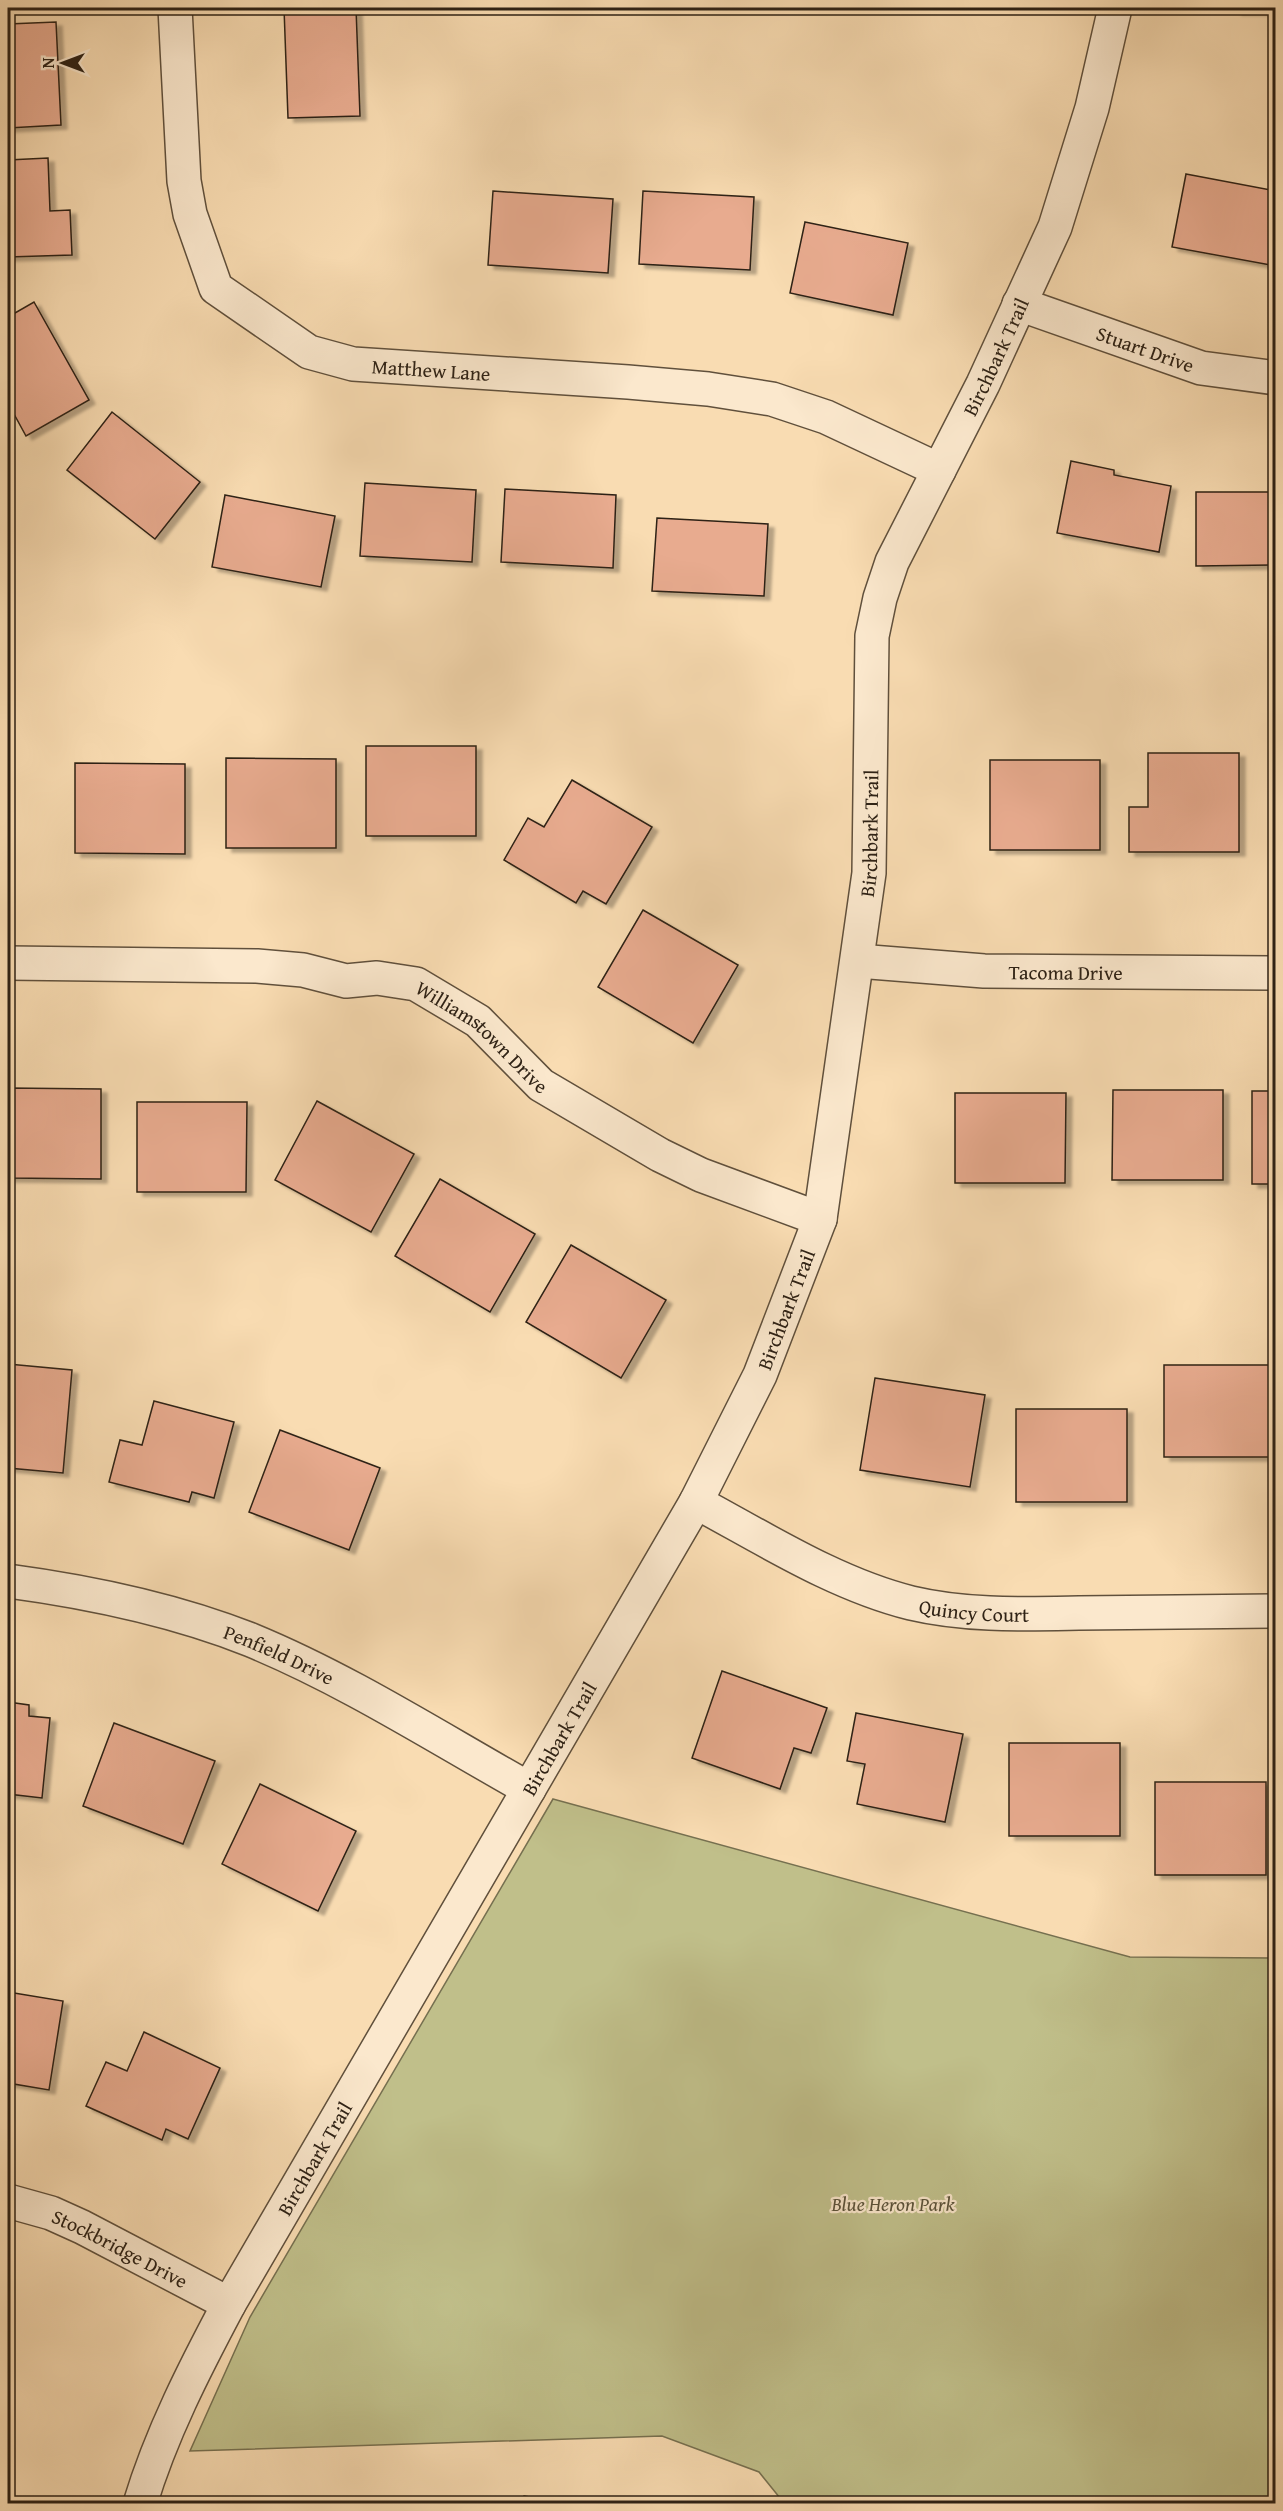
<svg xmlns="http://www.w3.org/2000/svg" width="1283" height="2511" font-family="'Gentium Book Plus',serif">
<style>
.green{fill:#c0bf8a;stroke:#767050;stroke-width:1.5}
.building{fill:#e8ab8f;stroke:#2d2115;stroke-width:1.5;filter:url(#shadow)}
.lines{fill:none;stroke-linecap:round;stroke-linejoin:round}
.minor-casing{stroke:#60503c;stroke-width:36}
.minor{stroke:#fbe8cd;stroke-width:33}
.labels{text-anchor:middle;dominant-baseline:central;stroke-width:4.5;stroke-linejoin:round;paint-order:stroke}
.street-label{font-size:20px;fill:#2d2115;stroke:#fbe8cd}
.park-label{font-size:20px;font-style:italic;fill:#595038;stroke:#fbe8cd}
</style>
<defs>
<filter id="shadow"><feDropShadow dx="6" dy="4" stdDeviation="1.5" flood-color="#0004"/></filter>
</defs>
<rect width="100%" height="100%" fill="#f9dcb2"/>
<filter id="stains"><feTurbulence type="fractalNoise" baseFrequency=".00333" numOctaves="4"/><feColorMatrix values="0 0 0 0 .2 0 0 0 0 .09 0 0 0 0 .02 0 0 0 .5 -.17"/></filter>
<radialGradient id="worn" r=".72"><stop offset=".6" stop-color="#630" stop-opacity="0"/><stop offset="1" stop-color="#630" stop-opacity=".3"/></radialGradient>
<!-- green -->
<polygon class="green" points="553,1799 1130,1957 1275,1958 1275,2503 784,2503 759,2472 662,2436 190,2451 250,2317"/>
<!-- building -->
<g class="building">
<polygon points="284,8 356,8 360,116 288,118"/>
<rect x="1236" y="8" width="40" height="3"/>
<polygon points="56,22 61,125 8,128 8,24"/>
<polygon points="48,158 50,211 70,210 72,255 8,257 8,160"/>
<polygon points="1186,174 1276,191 1276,266 1172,247"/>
<polygon points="493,191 613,199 608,273 488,265"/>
<polygon points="643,191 754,197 750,270 639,264"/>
<polygon points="805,222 908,243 893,315 790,293"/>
<polygon points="34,302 89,400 26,436 8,403 8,317"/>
<polygon points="112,412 200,482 155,539 67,470"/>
<polygon points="1071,461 1114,470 1114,475 1171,486 1159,552 1057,533"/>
<polygon points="365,483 476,490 472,562 360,556"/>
<polygon points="505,489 616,495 613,568 501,562"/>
<polygon points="1196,492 1276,492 1276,565 1196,566"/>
<polygon points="225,495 335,516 321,587 212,567"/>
<polygon points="657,518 768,524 764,596 652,591"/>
<rect x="366" y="746" width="110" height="90"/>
<polygon points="1148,753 1239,753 1239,852 1129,852 1129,807 1148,807"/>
<polygon points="226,758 336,759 336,848 226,848"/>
<rect x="990" y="760" width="110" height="90"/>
<polygon points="75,763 185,764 185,854 75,853"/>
<polygon points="572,780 652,827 606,904 583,891 576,903 504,860 528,818 544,827"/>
<polygon points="643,910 738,965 693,1043 598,987"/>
<polygon points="8,1088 101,1089 101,1179 8,1178"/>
<polygon points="1113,1090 1223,1090 1223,1180 1112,1180"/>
<rect x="1252" y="1091" width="24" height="93"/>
<polygon points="955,1093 1066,1093 1065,1183 955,1183"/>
<polygon points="317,1101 414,1154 371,1232 275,1180"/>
<polygon points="137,1102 247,1102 246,1192 137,1192"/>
<polygon points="440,1179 535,1234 490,1312 395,1256"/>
<polygon points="571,1245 666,1300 621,1378 526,1322"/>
<polygon points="8,1364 72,1370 63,1473 8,1468"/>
<rect x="1164" y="1365" width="111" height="92"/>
<polygon points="875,1378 985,1395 970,1487 860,1470"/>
<polygon points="154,1401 234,1422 214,1498 192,1492 189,1502 109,1482 120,1440 142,1445"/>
<rect x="1016" y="1409" width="111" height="93"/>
<polygon points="280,1430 380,1468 349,1550 249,1512"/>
<polygon points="722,1671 827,1708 811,1753 794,1748 780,1789 692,1758"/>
<polygon points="8,1702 29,1705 29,1716 50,1718 42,1798 8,1794"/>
<polygon points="856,1713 963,1734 945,1822 857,1804 865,1764 847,1761"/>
<polygon points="114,1723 215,1761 183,1844 83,1806"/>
<rect x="1009" y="1743" width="111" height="93"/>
<rect x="1155" y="1782" width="111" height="93"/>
<polygon points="260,1784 356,1831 318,1911 222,1864"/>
<polygon points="8,1992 63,2001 49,2090 8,2083"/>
<polygon points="144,2032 220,2068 188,2139 166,2129 162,2140 86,2106 106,2062 127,2071"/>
<polygon points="524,2496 568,2504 522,2504"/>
</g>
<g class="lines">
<defs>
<g id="minor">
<path id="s1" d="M175,8l9,173 6,33 26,74 93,64 44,12 275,18 80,7 64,10 54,18 113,53"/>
<path id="s2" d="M1019,304l182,64 75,10"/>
<path id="s3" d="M858,961l126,10 292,2"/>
<path id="s4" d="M8,963l249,3 46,4 43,11 31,-3 39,6 62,37 63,64 119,70 41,20 119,44"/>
<path id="s5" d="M696,1502c69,37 139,82 215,101 55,13 112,11 168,10 66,-1 131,-1 197,-2"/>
<path id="s6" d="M8,1581c82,11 165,28 243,59 97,40 187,98 278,149"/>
<path id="s7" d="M8,2201l43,12 31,14 147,77"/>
<path id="s8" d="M140,2504c21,-70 55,-136 89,-200l467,-802 64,-127 60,-156 49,-346 3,-237 8,-38 12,-36 91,-178 72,-157 37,-119 23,-100"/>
</g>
</defs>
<!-- minor casing -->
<use href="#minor" class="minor-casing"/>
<!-- minor -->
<use href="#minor" class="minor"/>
</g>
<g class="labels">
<!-- street labels -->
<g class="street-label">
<text stroke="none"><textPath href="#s2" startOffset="134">Stuart Drive</textPath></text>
<text stroke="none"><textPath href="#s8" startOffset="2350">Birchbark Trail</textPath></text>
<text stroke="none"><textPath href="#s1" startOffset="522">Matthew Lane</textPath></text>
<text stroke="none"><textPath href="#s8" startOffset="1846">Birchbark Trail</textPath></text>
<text stroke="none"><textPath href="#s3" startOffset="208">Tacoma Drive</textPath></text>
<text stroke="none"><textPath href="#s4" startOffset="495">Williamstown Drive</textPath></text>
<text stroke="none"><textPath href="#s8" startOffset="1360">Birchbark Trail</textPath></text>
<text stroke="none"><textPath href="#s5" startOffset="302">Quincy Court</textPath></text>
<text stroke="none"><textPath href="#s6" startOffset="282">Penfield Drive</textPath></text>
<text stroke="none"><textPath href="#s8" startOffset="874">Birchbark Trail</textPath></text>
<text stroke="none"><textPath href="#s8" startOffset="388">Birchbark Trail</textPath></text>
<text stroke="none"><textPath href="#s7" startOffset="122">Stockbridge Drive</textPath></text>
</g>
<!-- park labels -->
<g class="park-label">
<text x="893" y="2203">Blue Heron Park</text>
</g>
</g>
<!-- margin -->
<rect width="1283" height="2511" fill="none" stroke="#f9dcb2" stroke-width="30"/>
<rect x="9" y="9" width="1265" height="2493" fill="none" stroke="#2d2115" stroke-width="3"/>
<rect x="15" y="15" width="1253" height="2481" fill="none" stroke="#2d2115" stroke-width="1.5"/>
<!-- north arrow -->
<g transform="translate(63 63) rotate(270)" stroke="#fbe8cd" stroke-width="4.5" paint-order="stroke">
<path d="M0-4.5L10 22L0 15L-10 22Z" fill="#2d2115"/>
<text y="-9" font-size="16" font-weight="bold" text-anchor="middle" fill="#2d2115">N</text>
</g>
<rect width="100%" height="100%" filter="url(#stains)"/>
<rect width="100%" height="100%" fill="url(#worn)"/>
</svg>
